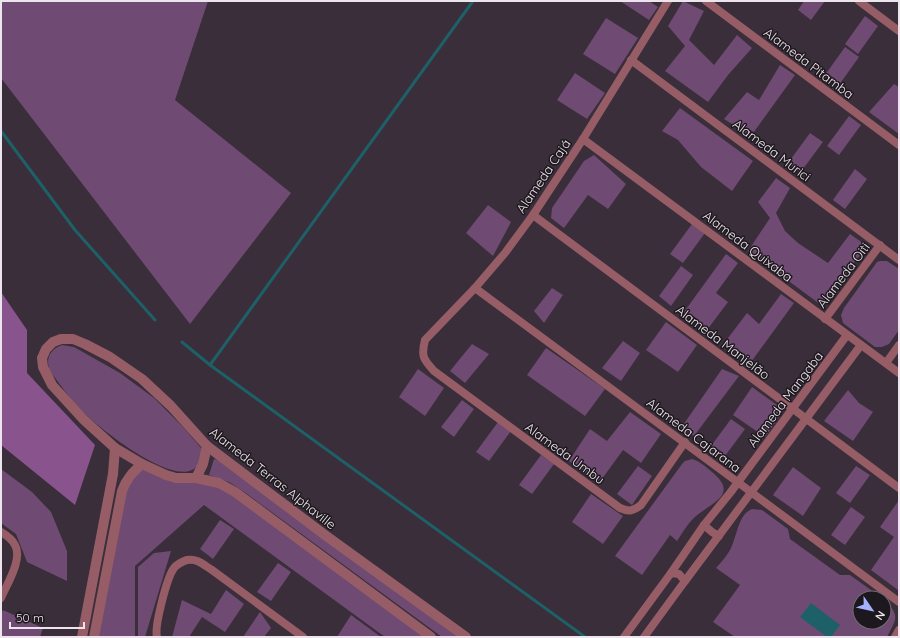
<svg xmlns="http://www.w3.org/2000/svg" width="900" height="638" font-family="Quicksand,sans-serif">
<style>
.green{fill:#6f4a72}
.forest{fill:#89538d}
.water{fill:#1e6067}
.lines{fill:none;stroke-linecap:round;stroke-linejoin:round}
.stream{stroke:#1e6067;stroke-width:3}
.minor{stroke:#965d66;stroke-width:8}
.tertiary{stroke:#965d66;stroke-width:10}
.labels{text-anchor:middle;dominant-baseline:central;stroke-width:3;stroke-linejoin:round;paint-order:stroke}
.street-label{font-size:13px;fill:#ede5ed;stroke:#1d181d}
</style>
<rect width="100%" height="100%" fill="#392e3a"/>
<!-- green -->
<g class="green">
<polygon points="1,1 208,1 175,100 291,193 190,324 1,78"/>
<polygon points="620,1 649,1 658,7 649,20"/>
<polygon points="683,1 704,11 689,40 714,65 737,35 752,48 728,75 708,102 665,71 685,46 668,26"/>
<polygon points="804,1 825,1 811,20 798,10"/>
<polygon points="865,16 878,26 858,54 845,44"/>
<polygon points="606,18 638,38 615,74 583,54"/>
<polygon points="845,47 859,57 839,85 825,75"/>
<polygon points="780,65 795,75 751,136 724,119 747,92 759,100"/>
<polygon points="575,73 605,93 587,119 557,100"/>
<polygon points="894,84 899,87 899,134 869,112"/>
<polygon points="680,108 753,161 732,191 701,167 678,140 662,131"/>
<polygon points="849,116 861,125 839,155 827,146"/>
<polygon points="810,133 823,142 800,173 788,163"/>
<polygon points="594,155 626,184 608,209 588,195 564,228 551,218 552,208 584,161"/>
<polygon points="855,169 867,179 845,209 833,200"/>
<polygon points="776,178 790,188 776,213 785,231 798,243 828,263 850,234 867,246 821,305 748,251 770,218 758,202"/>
<polygon points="488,205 511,222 493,256 466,233"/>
<polygon points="692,224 705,233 683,263 670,254"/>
<polygon points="726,254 738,263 716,293 728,302 707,330 684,312"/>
<polygon points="880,261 887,261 899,269 899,330 889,344 882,347 875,347 843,323 841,315 844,308 877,262"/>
<polygon points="681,266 693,275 671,306 659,296"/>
<polygon points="552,288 563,295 544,323 534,311"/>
<polygon points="781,294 794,303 751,362 725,342 747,313 759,324"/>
<polygon points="666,322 697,345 678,372 646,350"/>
<polygon points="623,341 640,353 621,381 602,368"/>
<polygon points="472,344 489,354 465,383 450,371"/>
<path d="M62,345l12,2 46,26 34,25 30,30 18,21c-1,63 -106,-23 -122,-40 -11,-11 -19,-24 -29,-36 -6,-12 -3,-23 11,-28z"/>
<polygon points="546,348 605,389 585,416 527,375"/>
<polygon points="418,369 444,388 425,416 399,397"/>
<polygon points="722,369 739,376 694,436 681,428"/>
<polygon points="752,387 784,410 765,437 733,415"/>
<polygon points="848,390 859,403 873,412 853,441 824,421"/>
<polygon points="462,400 474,409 454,437 441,427"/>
<polygon points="630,412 661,434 641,463 623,450 599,483 569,461 590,429 607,441"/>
<polygon points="731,419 745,429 725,456 711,446"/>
<polygon points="498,422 511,431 489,461 476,452"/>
<polygon points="541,455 554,464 532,494 519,485"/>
<polygon points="214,459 218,460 458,637 442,637 247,494 229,482 209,475"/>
<path d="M692,459c8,2 14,8 20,13 28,23 -1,31 -16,44 -8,7 -13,16 -19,25l-7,-6 -28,40 -27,-19 67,-92 3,-3z"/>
<polygon points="142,464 166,475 219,483 423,637 385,637 204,505 135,566 135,637 94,637 122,491"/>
<polygon points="638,466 652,476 632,505 617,494"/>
<polygon points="856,466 870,475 850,503 836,493"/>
<polygon points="793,467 821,488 803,516 773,495"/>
<polygon points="1,469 32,492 51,512 67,551 67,581 27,562 16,534 1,523"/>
<polygon points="591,494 623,516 603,544 572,522"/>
<polygon points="899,500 899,588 898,590 871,570 894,537 880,527"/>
<polygon points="851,507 865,517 845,545 831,535"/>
<path d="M752,509l10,1 26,19 2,10 50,36h10l32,23h-22v24h24v-22c16,15 13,18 3,37h-152l-22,-15 27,-37 -24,-17c5,-6 10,-11 14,-18 7,-13 8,-36 22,-41z"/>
<polygon points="220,520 234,529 213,559 200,549"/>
<polygon points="171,551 145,637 138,637 138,567 154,553"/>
<polygon points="278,563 291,572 271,601 257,592"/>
<polygon points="226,590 244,604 225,632 202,617 189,637 172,637 182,600 211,614"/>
<polygon points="3,610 43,628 40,637 1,637 1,614"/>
<polygon points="260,612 271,628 264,637 243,637"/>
<polygon points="351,615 381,637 337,637"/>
</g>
<!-- forest -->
<polygon class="forest" points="1,292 27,330 27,373 95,445 75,505 1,445"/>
<!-- water -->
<polygon class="water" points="811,603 840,625 831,637 827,637 800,617"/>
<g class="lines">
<!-- stream -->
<g class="stream">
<polyline points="1,131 75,230 155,320"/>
<polyline points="182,342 210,365 585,637"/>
<polyline points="210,365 473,1"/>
</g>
<!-- minor -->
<g class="minor">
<path d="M668,1l-85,138 -50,76 -28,38 -30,35 -50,52c-4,16 -2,19 9,31l186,137c9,4 13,3 21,-3l44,-63"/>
<polyline points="706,1 899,145"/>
<polyline points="859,1 899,31"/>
<polyline points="631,60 899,260"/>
<polyline points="583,139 899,373"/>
<polyline points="533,215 899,488"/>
<path d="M475,288c141,104 283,209 424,314"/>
<polyline points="825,319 880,245"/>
<polyline points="886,363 899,345"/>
<polyline points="704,525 712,532 719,536"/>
<path d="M1,532c5,3 11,7 14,13 8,14 -8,39 -14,53"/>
<polyline points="671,573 704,525 730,493 847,335"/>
<polyline points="685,581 861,345"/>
<path d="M157,637c-3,-10 10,-60 17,-69 2,-3 9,-7 13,-8 10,-2 17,5 25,10l91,67"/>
<polyline points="624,637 671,573 679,574 685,581 644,637"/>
<polyline points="895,637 899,630"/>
</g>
<!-- tertiary -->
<g class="tertiary">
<polyline points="196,478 203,464 207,446"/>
<polyline points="82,637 113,474 115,448"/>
<path d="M94,637l28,-146c4,-12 11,-19 20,-27"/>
<polyline points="431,637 235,492 219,483 196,478 176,478 166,475 142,464 115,448 83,419 52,385 43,367 42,358 46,349 53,342 61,339 73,339 85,344 110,357 142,379 171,406 207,446 325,535 466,637"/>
</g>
</g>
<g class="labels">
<!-- street labels -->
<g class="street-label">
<text transform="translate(809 63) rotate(37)">Alameda Pitamba</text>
<text transform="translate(772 150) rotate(37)">Alameda Murici</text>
<text transform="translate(543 176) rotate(-56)">Alameda Cajá</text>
<text transform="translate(748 246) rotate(37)">Alameda Quixaba</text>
<text transform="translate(843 275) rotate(-53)">Alameda Oiti</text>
<text transform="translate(723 342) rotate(37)">Alameda Manjelão</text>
<text transform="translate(785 399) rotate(-53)">Alameda Mangaba</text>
<text transform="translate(694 435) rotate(37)">Alameda Cajarana</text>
<text transform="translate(565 453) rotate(36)">Alameda Umbu</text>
<text transform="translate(273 478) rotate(38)">Alameda Terras Alphaville</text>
</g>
</g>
<!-- border -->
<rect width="900" height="638" fill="none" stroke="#ede5ed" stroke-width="4"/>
<!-- north arrow -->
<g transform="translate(872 610) rotate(124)"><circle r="19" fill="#1d181d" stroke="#706a70"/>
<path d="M0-3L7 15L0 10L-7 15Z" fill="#a5b1fc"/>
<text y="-6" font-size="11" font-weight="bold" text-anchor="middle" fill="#ede5ed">N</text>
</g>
<!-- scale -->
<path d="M10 622v6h74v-6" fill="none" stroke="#ede5ed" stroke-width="2"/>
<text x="16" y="622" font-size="12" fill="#ede5ed" stroke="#1d181d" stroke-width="3" paint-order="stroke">50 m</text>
</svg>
